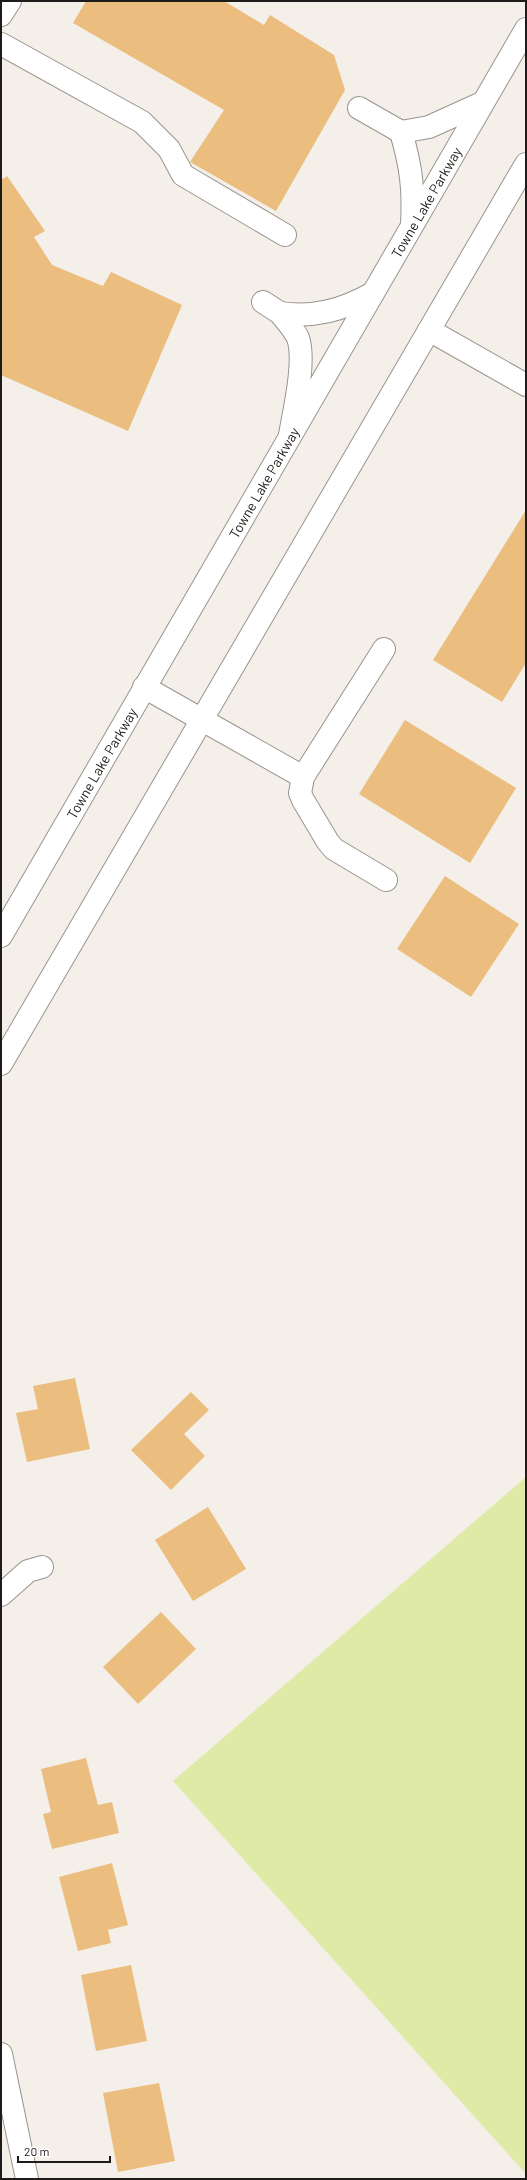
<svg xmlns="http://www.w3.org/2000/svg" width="527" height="2180" font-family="Barlow,sans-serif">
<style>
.green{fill:#dfeaa7}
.building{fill:#ebbe7f}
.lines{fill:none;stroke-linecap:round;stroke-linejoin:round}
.minor-casing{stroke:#99948e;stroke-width:24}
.major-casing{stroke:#99948e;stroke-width:24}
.minor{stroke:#fff;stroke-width:22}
.major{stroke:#fff;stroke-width:22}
.labels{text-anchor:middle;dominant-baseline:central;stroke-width:3;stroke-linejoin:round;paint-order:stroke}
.street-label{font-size:14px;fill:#1e1c1a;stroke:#fff}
</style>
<rect width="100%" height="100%" fill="#f4efe8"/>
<!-- green -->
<polygon class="green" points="526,1477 526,2174 173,1781"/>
<!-- building -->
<g class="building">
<polygon points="86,1 224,1 264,25 270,15 334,55 345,90 276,211 190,162 224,110 73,23"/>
<polygon points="7,176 45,231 34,237 52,265 103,286 111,272 182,305 128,431 1,375 1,180"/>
<polygon points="526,510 526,663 502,702 433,660"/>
<polygon points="405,720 516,788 470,863 359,794"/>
<polygon points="445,876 519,924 471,997 397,949"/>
<polygon points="75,1378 90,1449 27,1462 16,1413 38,1409 33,1386"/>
<polygon points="191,1392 209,1410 184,1434 205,1456 171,1490 131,1450"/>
<polygon points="208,1507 246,1569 193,1601 155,1540"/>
<polygon points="161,1612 196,1649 138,1704 103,1667"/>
<polygon points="86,1758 98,1805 112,1802 119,1833 52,1849 43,1814 51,1812 41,1769"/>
<polygon points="112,1863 128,1925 108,1930 111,1943 78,1951 59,1877"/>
<polygon points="131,1965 147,2041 96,2051 81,1975"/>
<polygon points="159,2083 175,2161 118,2172 103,2093"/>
</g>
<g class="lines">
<defs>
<g id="minor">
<polyline points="1,15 10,1"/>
<polyline points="1,44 142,122 169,149 183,175 285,235"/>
<polyline points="359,108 401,132"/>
<path d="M412,225c2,-36 -1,-59 -11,-93l28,-5 53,-24"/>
<polyline points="263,302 280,313"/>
<polyline points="429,330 526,385"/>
<path d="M290,435c4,-24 16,-74 8,-97 -4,-9 -12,-17 -18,-25 34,5 63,-3 93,-20"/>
<polyline points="384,649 303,777 300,793 303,800 328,842 334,849 386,880"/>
<polyline points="144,687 303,777"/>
<polyline points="1,1595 28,1571 42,1567"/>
<polyline points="1,2054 27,2179"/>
</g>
<g id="major">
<path id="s1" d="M1,936l525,-907"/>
<polyline points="1,1064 526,164"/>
</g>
</defs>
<!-- minor casing -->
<use href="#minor" class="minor-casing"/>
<!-- major casing -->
<use href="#major" class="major-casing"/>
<!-- minor -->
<use href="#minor" class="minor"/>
<!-- major -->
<use href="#major" class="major"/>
</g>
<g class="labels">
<!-- street labels -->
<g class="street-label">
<text stroke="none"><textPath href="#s1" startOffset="848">Towne Lake Parkway</textPath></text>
<text stroke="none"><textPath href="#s1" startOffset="524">Towne Lake Parkway</textPath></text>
<text stroke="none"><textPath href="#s1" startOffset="200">Towne Lake Parkway</textPath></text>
</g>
</g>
<!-- border -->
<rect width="527" height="2180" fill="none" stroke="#1e1c1a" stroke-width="4"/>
<!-- scale -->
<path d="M18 2156v6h92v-6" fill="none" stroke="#1e1c1a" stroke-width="2"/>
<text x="24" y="2156" font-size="12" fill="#1e1c1a" stroke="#ffffff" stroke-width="3" paint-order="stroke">20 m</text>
</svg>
